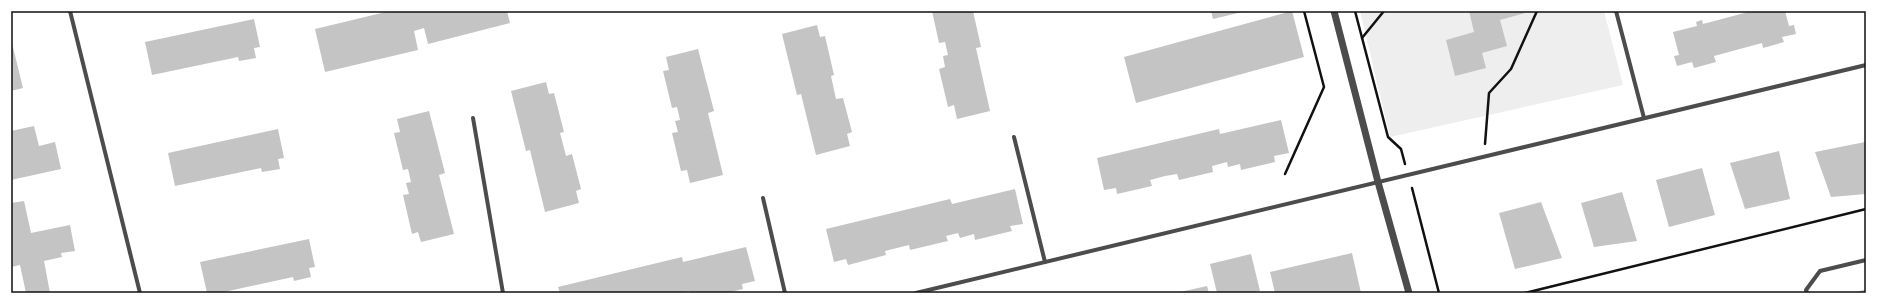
<svg xmlns="http://www.w3.org/2000/svg" width="1877" height="304" font-family="'Space Grotesk',sans-serif">
<style>
.green{fill:#eee}
.building{fill:#c4c4c4}
.lines{fill:none;stroke-linecap:round;stroke-linejoin:round}
.path{stroke:#111;stroke-width:2.5}
.minor{stroke:#4c4c4c;stroke-width:4}
.tertiary{stroke:#4c4c4c;stroke-width:7}
.neatline{fill:none;stroke:#111;stroke-width:1.5}
</style>
<rect width="100%" height="100%" fill="#fff"/>
<!-- green -->
<polygon class="green" points="1360,11 1604,11 1623,85 1390,137"/>
<!-- building -->
<g class="building">
<polygon points="390,11 507,11 510,23 428,44 424,28 414,31 418,50 325,72 315,29"/>
<polygon points="932,11 973,11 981,47 976,48 990,111 957,119 954,105 948,107 939,69 945,67 943,56 948,55 945,42 939,43"/>
<polygon points="1211,11 1242,11 1242,12 1213,19"/>
<polygon points="1292,11 1304,57 1136,103 1124,57"/>
<polygon points="1469,11 1525,11 1525,13 1500,20 1507,46 1482,53 1486,68 1455,76 1446,40 1474,32"/>
<polygon points="1752,11 1785,11 1789,26 1794,25 1796,34 1782,37 1784,42 1763,48 1762,43 1714,56 1716,62 1694,68 1692,62 1677,66 1674,56 1679,55 1673,32 1697,26 1696,22 1702,20 1703,24"/>
<polygon points="254,19 260,47 254,48 256,58 239,61 238,57 152,75 145,42"/>
<polygon points="817,25 820,37 825,36 834,75 831,76 836,99 843,98 852,132 847,134 850,146 816,155 801,94 797,95 782,34"/>
<polygon points="11,39 23,88 11,91"/>
<polygon points="698,49 714,111 708,113 723,175 690,183 687,170 681,171 672,133 678,132 675,121 680,120 677,107 672,108 663,71 669,70 666,57"/>
<polygon points="546,82 549,94 554,93 564,132 560,133 566,156 572,154 581,189 576,191 579,203 545,212 530,150 526,151 511,91"/>
<polygon points="429,111 445,173 439,175 454,234 421,242 418,232 412,234 403,195 409,194 406,183 411,182 408,169 403,170 394,133 400,132 397,119"/>
<polygon points="1281,120 1289,153 1274,156 1275,162 1241,170 1240,164 1228,167 1227,162 1212,166 1213,172 1179,180 1177,174 1165,176 1150,180 1152,186 1117,194 1116,188 1104,190 1097,158 1219,129 1220,134"/>
<polygon points="34,126 39,146 55,142 61,169 11,180 11,131"/>
<polygon points="278,129 284,158 278,159 280,169 262,172 261,168 175,186 168,153"/>
<polygon points="1865,142 1866,194 1831,197 1815,152"/>
<polygon points="1779,151 1790,199 1745,209 1730,163"/>
<polygon points="1702,168 1715,215 1669,227 1656,180"/>
<polygon points="1015,189 1023,224 1010,226 1012,231 975,240 974,234 960,238 958,233 946,236 948,241 910,250 909,245 885,251 886,255 848,265 846,259 834,262 826,229 950,199 952,204"/>
<polygon points="1622,192 1637,241 1594,247 1581,203"/>
<polygon points="24,201 31,233 70,225 75,251 61,253 62,257 44,261 50,293 26,293 20,265 11,267 11,203"/>
<polygon points="1541,202 1562,258 1515,269 1499,213"/>
<polygon points="309,239 315,267 309,268 311,277 294,281 293,277 219,293 207,293 200,262"/>
<polygon points="746,247 755,281 742,284 743,289 727,293 691,293 690,291 680,293 560,293 558,287 682,257 683,262"/>
<polygon points="1352,253 1361,293 1275,293 1270,272"/>
<polygon points="1251,254 1260,291 1249,293 1217,293 1210,264"/>
<polygon points="1207,286 1209,293 1180,293 1180,292"/>
<polygon points="1866,289 1866,293 1853,293"/>
</g>
<g class="lines">
<!-- path -->
<g class="path">
<polyline points="1355,11 1388,137 1401,149 1405,164"/>
<polyline points="1362,38 1384,11"/>
<polyline points="1485,144 1489,93 1511,69 1537,11"/>
<polyline points="1285,174 1324,87 1304,11"/>
<polyline points="1412,188 1439,293"/>
<polyline points="1525,293 1866,209"/>
</g>
<!-- minor -->
<g class="minor">
<polyline points="70,11 140,293"/>
<polyline points="1616,11 1644,118"/>
<polyline points="473,118 503,293"/>
<polyline points="1014,137 1045,262"/>
<polyline points="763,198 785,293"/>
<polyline points="916,293 1866,65"/>
<polyline points="1807,293 1806,290 1820,271 1866,260"/>
</g>
<!-- tertiary -->
<polyline class="tertiary" points="1334,11 1378,182 1409,293"/>
</g>
<!-- border -->
<rect width="1877" height="304" fill="none" stroke="#ffffff" stroke-width="24"/>
<rect x="12" y="12" width="1853" height="280" class="neatline"/>
</svg>
